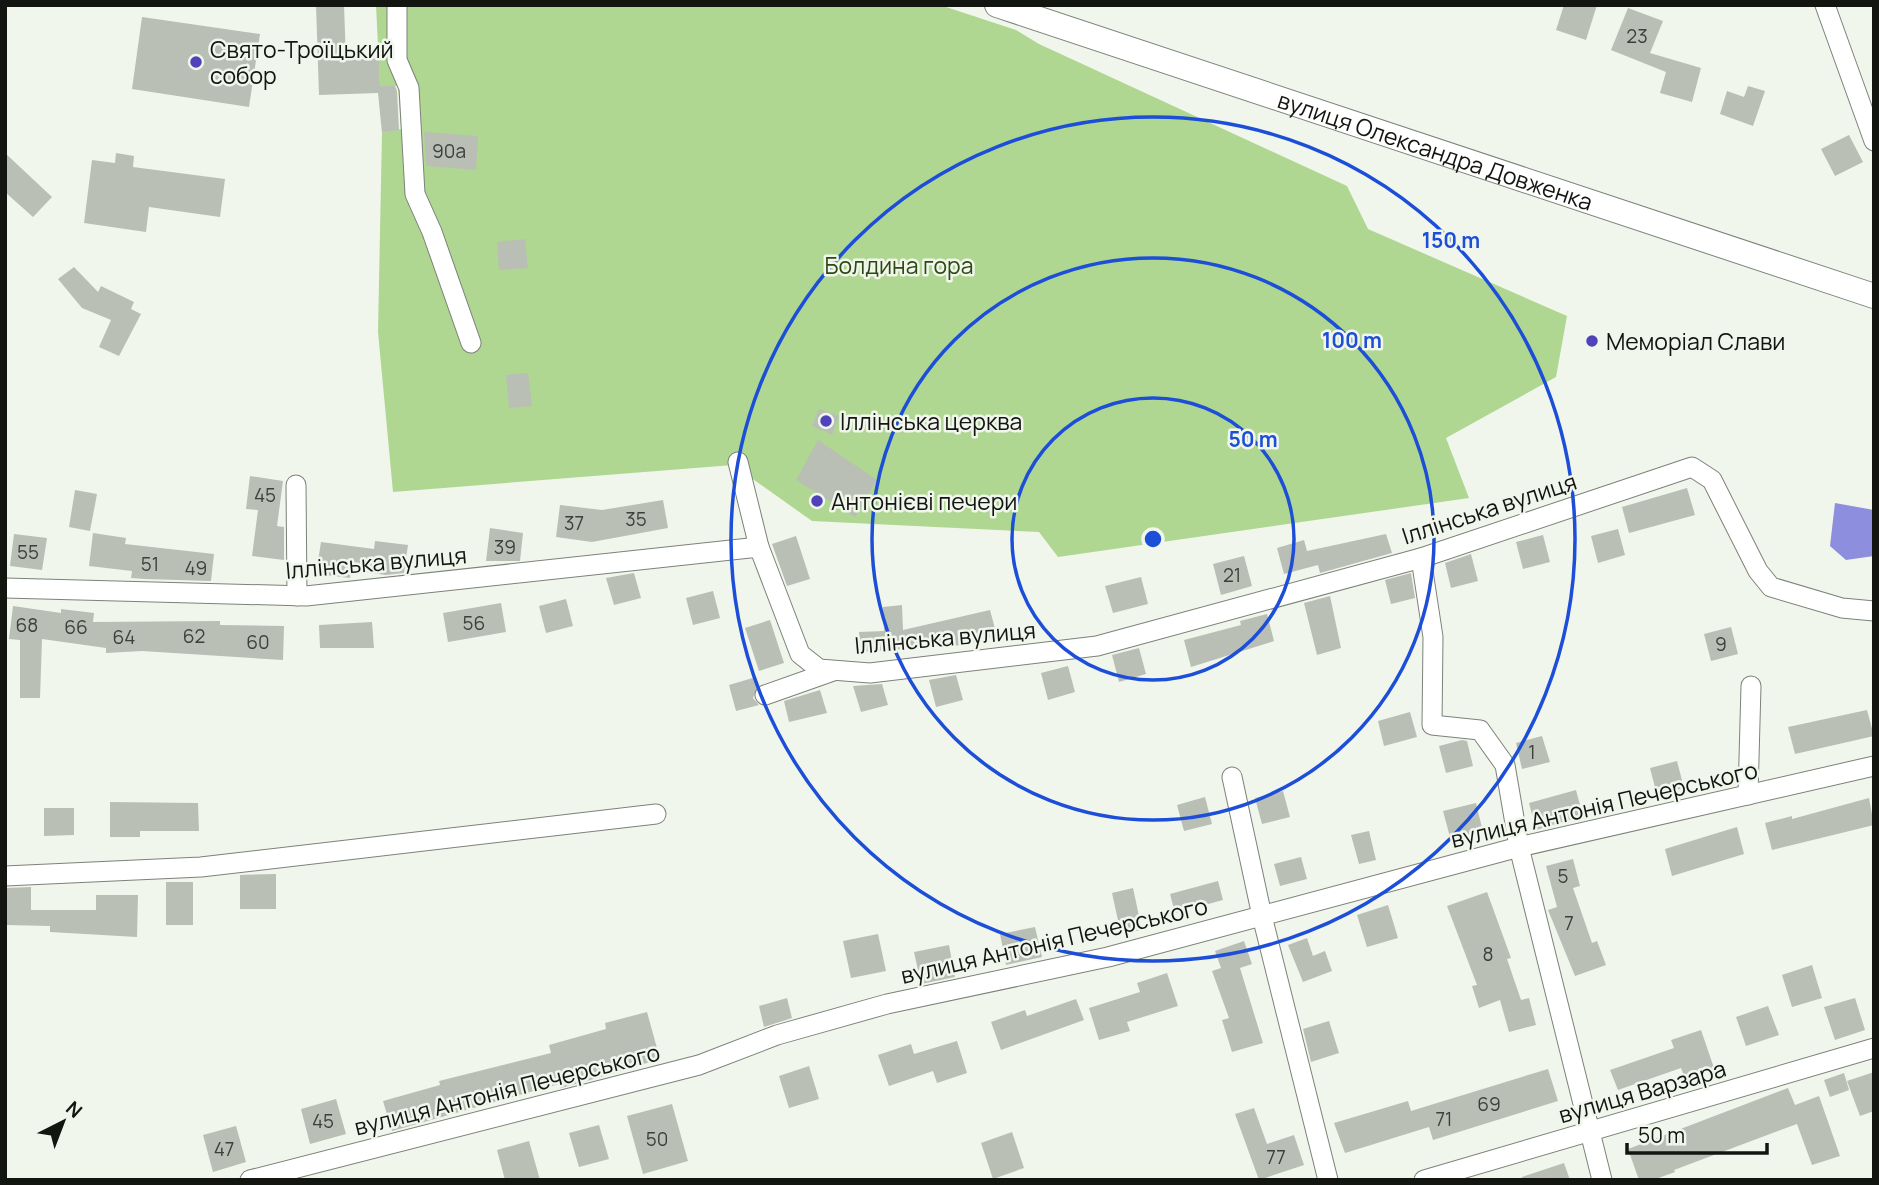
<svg xmlns="http://www.w3.org/2000/svg" width="1879" height="1185" font-family="Manrope,sans-serif">
<style>
.green{fill:#afd791}
.water{fill:#8d8ede}
.building{fill:#b9bfb5}
.lines{fill:none;stroke-linecap:round;stroke-linejoin:round}
.minor-casing{stroke:#7c8279;stroke-width:21}
.major-casing{stroke:#7c8279;stroke-width:26}
.minor{stroke:#fff;stroke-width:19}
.major{stroke:#fff;stroke-width:24}
.ring{fill:none;stroke:#1d4ed8;stroke-width:3.5}
.poi-dot{fill:#5043ba;stroke:#f0f6ec;stroke-width:2.5}
.labels{text-anchor:middle;dominant-baseline:central;stroke-width:5;stroke-linejoin:round;paint-order:stroke}
.number-label{font-size:19px;fill:#3c403a}
.poi-label{font-size:23px;fill:#131511;stroke:#f0f6ec;text-anchor:start}
.street-label{font-size:23px;fill:#131511;stroke:#f0f6ec}
.park-label{font-size:23px;fill:#2d4911;stroke:#f0f6ec}
.centre{fill:#1d4ed8;stroke:#f0f6ec;stroke-width:3.5}
.ring-label{font-size:21px;text-anchor:middle;font-weight:bold;fill:#1d4ed8;stroke:#f0f6ec;stroke-width:5;stroke-linejoin:round;paint-order:stroke}
</style>
<rect width="100%" height="100%" fill="#f0f6ec"/>
<!-- green -->
<polygon class="green" points="376,5 940,5 1016,30 1039,44 1347,186 1368,229 1567,316 1556,377 1446,438 1469,498 1058,557 1039,532 812,521 733,465 393,492 378,332 382,133 401,129 398,86 380,86"/>
<!-- water -->
<polygon class="water" points="1835,503 1874,510 1874,556 1846,560 1830,546"/>
<!-- building -->
<g class="building">
<polygon points="316,5 344,5 346,60 379,58 380,86 395,86 397,91 399,130 382,133 378,93 319,95"/>
<polygon points="1564,5 1597,5 1586,40 1556,30"/>
<polygon points="1628,8 1663,21 1650,53 1701,68 1692,102 1660,93 1666,72 1611,50"/>
<polygon points="142,17 260,34 249,107 132,89"/>
<polygon points="1748,86 1765,91 1753,126 1720,114 1727,91 1744,97"/>
<polygon points="424,132 478,136 476,170 426,166"/>
<polygon points="1849,135 1863,162 1835,176 1821,149"/>
<polygon points="5,153 52,197 33,217 5,192"/>
<polygon points="116,153 134,156 133,167 225,179 220,217 149,207 146,232 84,223 92,160 115,163"/>
<polygon points="525,239 528,268 499,270 497,242"/>
<polygon points="74,267 98,292 101,286 134,302 131,309 141,314 119,356 99,347 111,320 82,308 58,279"/>
<polygon points="528,373 532,406 509,408 506,375"/>
<polygon points="819,409 839,416 832,435 812,426"/>
<polygon points="818,440 877,480 855,517 796,480"/>
<polygon points="250,476 283,481 277,526 284,527 284,560 252,556 258,510 246,509"/>
<polygon points="1687,488 1695,515 1629,533 1622,507"/>
<polygon points="75,490 97,494 90,531 69,527"/>
<polygon points="663,500 668,528 592,542 556,537 560,505 602,510"/>
<polygon points="490,528 523,533 520,561 486,561"/>
<polygon points="1618,529 1625,555 1598,563 1591,536"/>
<polygon points="93,533 126,538 125,544 214,554 211,581 145,579 131,578 132,571 89,566"/>
<polygon points="14,534 47,538 42,570 10,566"/>
<polygon points="1386,534 1392,553 1320,573 1318,565 1284,574 1277,548 1304,540 1307,551"/>
<polygon points="1543,535 1550,562 1523,569 1516,542"/>
<polygon points="796,536 810,579 787,586 772,544"/>
<polygon points="375,541 408,545 404,573 386,575 351,570 350,578 316,574 321,542 374,549"/>
<polygon points="1471,554 1478,581 1451,588 1445,563"/>
<polygon points="1244,556 1252,586 1221,595 1213,564"/>
<polygon points="634,573 641,598 614,605 606,578"/>
<polygon points="1411,573 1415,598 1391,604 1385,580"/>
<polygon points="1141,577 1148,604 1113,613 1105,586"/>
<polygon points="713,591 720,618 693,625 686,598"/>
<polygon points="1330,596 1341,648 1317,655 1304,603"/>
<polygon points="566,599 573,626 546,633 539,606"/>
<polygon points="501,603 506,632 448,642 443,613"/>
<polygon points="902,605 903,630 990,610 997,636 964,645 860,652 859,632 884,631 883,607"/>
<polygon points="13,606 61,613 61,609 94,613 93,622 220,621 220,625 284,626 283,660 142,651 106,653 106,648 42,639 40,698 20,698 20,640 9,639"/>
<polygon points="1267,614 1274,641 1191,667 1184,640 1241,625 1240,621"/>
<polygon points="770,620 784,663 759,671 745,628"/>
<polygon points="372,622 374,648 320,648 319,625"/>
<polygon points="1731,627 1738,654 1711,661 1704,634"/>
<polygon points="1139,648 1146,674 1119,682 1112,655"/>
<polygon points="1068,666 1075,692 1048,700 1041,673"/>
<polygon points="956,675 963,700 936,707 929,680"/>
<polygon points="756,677 758,685 753,698 759,705 736,711 729,685"/>
<polygon points="882,684 888,705 861,712 853,686"/>
<polygon points="820,690 827,713 789,722 784,701"/>
<polygon points="1867,710 1874,736 1795,754 1788,727"/>
<polygon points="1410,712 1417,737 1384,746 1378,721"/>
<polygon points="1542,736 1550,762 1522,769 1516,743"/>
<polygon points="1462,740 1467,741 1473,766 1446,773 1439,746"/>
<polygon points="1677,761 1684,788 1657,795 1650,768"/>
<polygon points="1576,790 1583,816 1536,830 1529,803"/>
<polygon points="1283,791 1290,817 1262,824 1255,798"/>
<polygon points="1205,797 1212,824 1184,831 1177,805"/>
<polygon points="1869,798 1874,825 1772,850 1765,823 1792,816 1792,819"/>
<polygon points="110,802 198,803 199,831 140,831 140,837 110,837"/>
<polygon points="1476,803 1483,832 1451,841 1443,811"/>
<polygon points="44,808 74,808 74,835 44,836"/>
<polygon points="1737,827 1744,854 1672,876 1665,849"/>
<polygon points="1369,831 1376,860 1359,864 1351,835"/>
<polygon points="1301,857 1307,879 1280,886 1274,864"/>
<polygon points="1573,859 1580,886 1573,888 1592,943 1597,941 1606,965 1575,976 1548,910 1557,907 1546,866"/>
<polygon points="276,874 276,909 240,909 240,875"/>
<polygon points="1218,881 1223,900 1175,913 1170,894"/>
<rect x="166" y="882" width="27" height="43"/>
<polygon points="31,887 31,910 96,910 96,895 138,895 137,937 50,932 50,926 6,925 6,888"/>
<polygon points="1133,888 1142,930 1121,934 1112,893"/>
<polygon points="1487,892 1511,958 1507,959 1521,1000 1529,998 1536,1025 1509,1032 1500,1000 1479,1008 1472,986 1477,985 1447,906"/>
<polygon points="1388,905 1398,938 1367,947 1357,915"/>
<polygon points="1035,927 1042,957 1006,965 1000,934"/>
<polygon points="878,934 886,971 851,978 843,941"/>
<polygon points="1307,938 1313,956 1325,951 1332,971 1303,982 1288,945"/>
<polygon points="1244,941 1252,964 1240,968 1263,1043 1232,1052 1222,1020 1229,1018 1212,971 1221,968 1215,951"/>
<polygon points="949,945 955,977 921,984 914,952"/>
<polygon points="1812,965 1822,998 1792,1007 1782,975"/>
<polygon points="1167,973 1178,1006 1127,1022 1130,1031 1099,1040 1089,1008 1140,992 1137,983"/>
<polygon points="787,998 792,1018 764,1027 759,1006"/>
<polygon points="1855,998 1865,1030 1835,1040 1824,1007"/>
<polygon points="1076,999 1084,1020 1001,1050 991,1022 1025,1010 1027,1016"/>
<polygon points="1768,1006 1779,1035 1746,1046 1736,1017"/>
<polygon points="647,1012 660,1059 594,1079 561,1088 559,1084 392,1131 383,1101 440,1085 439,1081 551,1053 549,1045 606,1029 605,1023"/>
<polygon points="1329,1021 1339,1053 1311,1062 1303,1029"/>
<polygon points="1701,1030 1714,1068 1685,1078 1681,1068 1618,1090 1610,1070 1674,1048 1671,1040"/>
<polygon points="957,1041 967,1073 937,1083 933,1071 889,1086 878,1055 911,1044 914,1054"/>
<polygon points="809,1066 819,1099 789,1108 779,1076"/>
<polygon points="1548,1069 1558,1101 1433,1140 1429,1127 1345,1153 1334,1123 1408,1101 1411,1111"/>
<polygon points="1874,1072 1874,1111 1860,1116 1847,1081"/>
<polygon points="1844,1073 1849,1090 1830,1097 1824,1080"/>
<polygon points="1788,1088 1795,1105 1819,1096 1840,1156 1812,1165 1797,1124 1674,1170 1675,1172 1653,1180 1639,1180 1628,1149"/>
<polygon points="336,1099 346,1134 310,1144 301,1109"/>
<polygon points="672,1104 688,1161 643,1174 627,1116"/>
<polygon points="1254,1108 1267,1144 1294,1135 1304,1165 1259,1180 1235,1114"/>
<polygon points="599,1125 609,1159 579,1167 569,1133"/>
<polygon points="236,1126 246,1162 213,1172 203,1135"/>
<polygon points="1012,1132 1024,1168 993,1179 981,1143"/>
<polygon points="529,1141 540,1180 505,1180 497,1150"/>
<polygon points="1564,1163 1570,1180 1522,1180 1522,1177"/>
</g>
<g class="lines">
<defs>
<g id="minor">
<polyline points="397,5 397,60 409,88 415,194 432,232 471,343"/>
<polyline points="1825,5 1874,141"/>
<polyline points="738,462 759,547"/>
<polyline points="296,485 297,596"/>
<polyline points="1421,558 1433,637 1432,725 1480,730 1505,765 1519,847 1602,1180"/>
<polyline points="5,588 306,596 759,547 800,654 819,669 870,673 1097,646 1421,558 1692,467 1712,480 1758,571 1771,587 1842,608 1874,611"/>
<polyline points="765,695 833,671"/>
<polyline points="1232,777 1262,916 1328,1180"/>
<polyline points="1748,795 1751,686"/>
<polyline points="5,876 201,867 656,814"/>
<polyline points="250,1180 699,1065 777,1035 887,1004 1108,957 1519,847 1874,766"/>
<polyline points="1424,1180 1874,1048"/>
</g>
<g id="major">
<path id="s1" d="M997,5l877,291"/>
</g>
</defs>
<!-- minor casing -->
<use href="#minor" class="minor-casing"/>
<!-- major casing -->
<use href="#major" class="major-casing"/>
<!-- minor -->
<use href="#minor" class="minor"/>
<!-- major -->
<use href="#major" class="major"/>
</g>
<!-- distance rings -->
<g class="ring">
<circle cx="1153" cy="539" r="141"/>
<circle cx="1153" cy="539" r="281"/>
<circle cx="1153" cy="539" r="422"/>
</g>
<!-- markers -->
<g class="poi-dot">
<circle cx="196" cy="62" r="7"/>
<circle cx="1592" cy="341" r="7"/>
<circle cx="826" cy="421" r="7"/>
<circle cx="817" cy="501" r="7"/>
</g>
<g class="labels">
<!-- number labels -->
<g class="number-label">
<text x="1637" y="36">23</text>
<text x="449" y="151">90а</text>
<text x="265" y="495">45</text>
<text x="636" y="519">35</text>
<text x="574" y="523">37</text>
<text x="505" y="547">39</text>
<text x="28" y="552">55</text>
<text x="150" y="564">51</text>
<text x="196" y="568">49</text>
<text x="1232" y="575">21</text>
<text x="474" y="623">56</text>
<text x="27" y="625">68</text>
<text x="76" y="627">66</text>
<text x="194" y="636">62</text>
<text x="124" y="637">64</text>
<text x="258" y="642">60</text>
<text x="1721" y="644">9</text>
<text x="1532" y="752">1</text>
<text x="1563" y="876">5</text>
<text x="1569" y="923">7</text>
<text x="1488" y="954">8</text>
<text x="1489" y="1104">69</text>
<text x="1444" y="1119">71</text>
<text x="323" y="1121">45</text>
<text x="657" y="1139">50</text>
<text x="224" y="1149">47</text>
<text x="1276" y="1157">77</text>
</g>
<!-- poi labels -->
<g class="poi-label">
<text x="210" y="49">Свято-Троїцький<tspan x="210" dy="26">собор</tspan></text>
<text x="1606" y="341">Меморіал Слави</text>
<text x="840" y="421">Іллінська церква</text>
<text x="831" y="501">Антонієві печери</text>
</g>
<!-- street labels -->
<g class="street-label">
<text stroke="none"><textPath href="#s1" startOffset="462">вулиця Олександра Довженка</textPath></text>
<text transform="translate(1489 508) rotate(-18)">Іллінська вулиця</text>
<text transform="translate(376 562) rotate(-5)">Іллінська вулиця</text>
<text transform="translate(945 637) rotate(-5)">Іллінська вулиця</text>
<text transform="translate(1604 804) rotate(-13)">вулиця Антонія Печерського</text>
<text transform="translate(1054 940) rotate(-13)">вулиця Антонія Печерського</text>
<text transform="translate(507 1089) rotate(-14)">вулиця Антонія Печерського</text>
<text transform="translate(1642 1091) rotate(-16)">вулиця Варзара</text>
</g>
<!-- park labels -->
<g class="park-label">
<text x="899" y="265">Болдина гора</text>
</g>
</g>
<circle cx="1153" cy="539" r="10" class="centre"/>
<g class="ring-label">
<text x="1451" y="248">150 m</text>
<text x="1352" y="348">100 m</text>
<text x="1253" y="447">50 m</text>
</g>
<!-- border -->
<rect width="1879" height="1185" fill="none" stroke="#131511" stroke-width="14"/>
<!-- north arrow -->
<g transform="translate(63 1122) rotate(42)" stroke="#f0f6ec" stroke-width="5" paint-order="stroke">
<path d="M0-5L12 26L0 18L-12 26Z" fill="#131511"/>
<text y="-10" font-size="19" font-weight="bold" text-anchor="middle" fill="#131511">N</text>
</g>
<!-- scale -->
<path d="M1627 1143v10h140v-10" fill="none" stroke="#131511" stroke-width="3.5"/>
<text x="1638" y="1143" font-size="21" fill="#131511" stroke="#f0f6ec" stroke-width="5" paint-order="stroke">50 m</text>
</svg>
